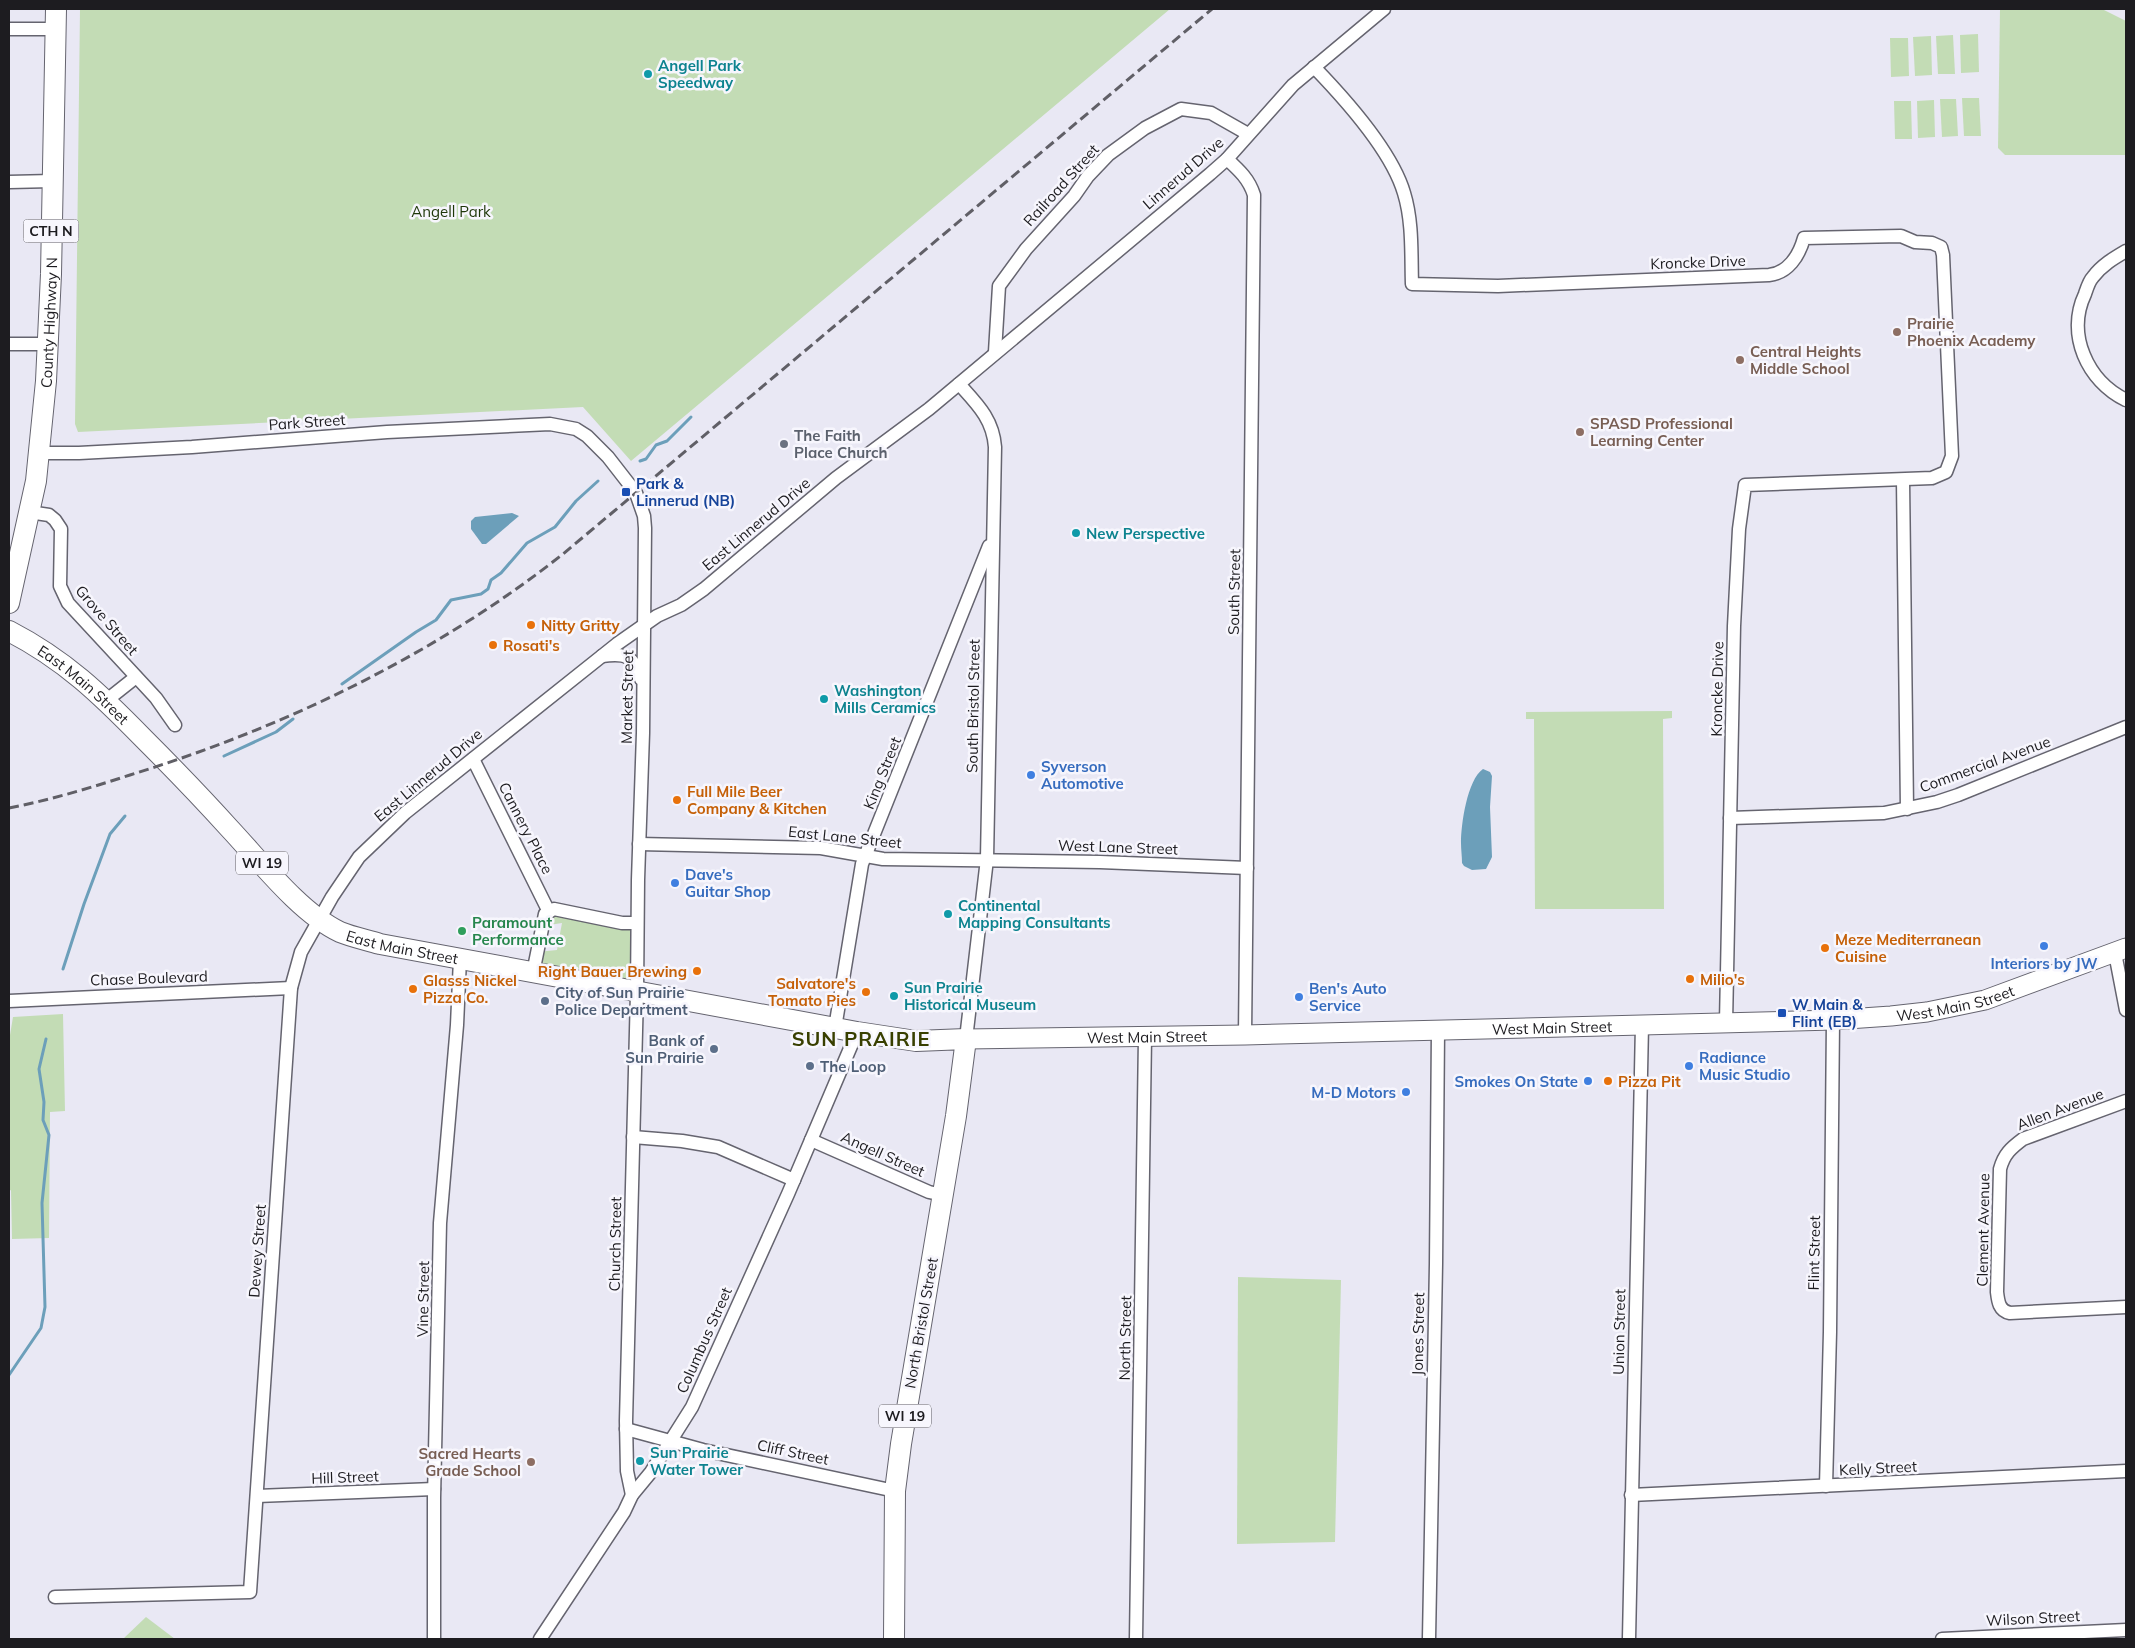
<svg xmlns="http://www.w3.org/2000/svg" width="2135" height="1648" font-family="Mulish,sans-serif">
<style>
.green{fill:#c3dcb5}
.water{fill:#6c9fba}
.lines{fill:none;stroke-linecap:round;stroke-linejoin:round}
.stream{stroke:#6c9fba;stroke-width:3}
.minor-casing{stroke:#65646f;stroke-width:15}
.secondary-casing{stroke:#65646f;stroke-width:21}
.primary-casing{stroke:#65646f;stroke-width:22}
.minor{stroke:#fff;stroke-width:12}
.secondary{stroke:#fff;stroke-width:19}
.primary{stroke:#fff;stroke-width:20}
.rail{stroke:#605f66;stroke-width:3;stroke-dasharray:10 5;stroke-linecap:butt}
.culture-dot{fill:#0f9aa8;stroke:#f7f6fd;stroke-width:2}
.education-dot{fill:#8d6e63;stroke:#f7f6fd;stroke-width:2}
.worship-dot{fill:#6b7280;stroke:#f7f6fd;stroke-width:2}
.transit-dot{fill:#1a4fb4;stroke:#f7f6fd;stroke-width:2}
.food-dot{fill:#e8710a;stroke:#f7f6fd;stroke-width:2}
.shop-dot{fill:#3f7fe0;stroke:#f7f6fd;stroke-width:2}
.leisure-dot{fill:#2e9e5b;stroke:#f7f6fd;stroke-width:2}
.service-dot{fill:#5c6f8a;stroke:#f7f6fd;stroke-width:2}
.labels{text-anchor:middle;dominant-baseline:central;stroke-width:5;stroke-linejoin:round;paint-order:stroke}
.shield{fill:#f7f6fd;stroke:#5e5d62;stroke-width:1}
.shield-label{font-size:14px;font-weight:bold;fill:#1d1c20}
.culture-label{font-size:15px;font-weight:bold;fill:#0d838f;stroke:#f7f6fd;text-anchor:start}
.street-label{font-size:15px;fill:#1d1c20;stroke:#f7f6fd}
.park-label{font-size:15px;fill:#1e3708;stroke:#f7f6fd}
.education-label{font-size:15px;font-weight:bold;fill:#785e54;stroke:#f7f6fd;text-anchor:start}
.worship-label{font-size:15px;font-weight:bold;fill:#5b616d;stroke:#f7f6fd;text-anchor:start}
.transit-label{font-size:15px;font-weight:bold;fill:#164399;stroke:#f7f6fd;text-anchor:start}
.food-label{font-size:15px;font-weight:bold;fill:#c56008;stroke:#f7f6fd;text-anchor:start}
.shop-label{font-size:15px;font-weight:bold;fill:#366cbe;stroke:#f7f6fd;text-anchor:start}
.leisure-label{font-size:15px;font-weight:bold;fill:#27864d;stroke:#f7f6fd;text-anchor:start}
.service-label{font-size:15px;font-weight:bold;fill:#4e5e75;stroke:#f7f6fd;text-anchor:start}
.district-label{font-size:20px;font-weight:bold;letter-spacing:1px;fill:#383f00;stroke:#f7f6fd}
</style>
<rect width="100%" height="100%" fill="#e9e8f4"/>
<!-- green -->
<g class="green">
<polygon points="80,9 1170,9 631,461 583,407 78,432 75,424"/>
<polygon points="2000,9 2102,9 2126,21 2126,155 2005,155 1998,148"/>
<polygon points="1978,34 1979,72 1961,73 1960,35"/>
<polygon points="1953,35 1955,74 1938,74 1936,36"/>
<polygon points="1931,36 1932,75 1915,76 1913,37"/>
<polygon points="1890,38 1908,38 1909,76 1891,77"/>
<polygon points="1962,98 1979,98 1981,136 1964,136"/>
<polygon points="1940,99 1956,99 1958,136 1942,137"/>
<polygon points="1934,100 1935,137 1918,138 1917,101"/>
<polygon points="1894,101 1911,101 1912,139 1895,139"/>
<polygon points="1672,711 1672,718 1663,719 1664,909 1535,909 1534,719 1526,719 1526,712"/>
<polygon points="545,914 637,923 637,992 533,973 537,952 557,950 562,923 542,926"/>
<polygon points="63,1014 65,1111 50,1112 49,1238 12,1239 11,1190 9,1191 9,1041 13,1017"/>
<polygon points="1238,1277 1341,1280 1335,1542 1237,1544"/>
<polygon points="146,1617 175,1639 123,1639"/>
</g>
<!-- water -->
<g class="water">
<polygon points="512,513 519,516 486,544 482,544 471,529 471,521 475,517"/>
<path d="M1483,769l7,3 2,4 -2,31 2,50 -6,12 -14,1 -8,-4 -2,-3c0,-7 -1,-13 -1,-20 0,-18 6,-63 22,-74z"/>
</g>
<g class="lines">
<!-- stream -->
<g class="stream">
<polyline points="640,461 646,459 656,445 667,441 691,417"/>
<polyline points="342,684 416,632 436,620 451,600 481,594 488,589 491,580 501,573 527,543 555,527 576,501 598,481"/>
<polyline points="224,756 276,732 293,719"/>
<polyline points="63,969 84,904 110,834 125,816"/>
<polyline points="9,1375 41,1328 45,1307 42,1203 49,1135 43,1120 44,1102 39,1069 46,1039"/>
</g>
<defs>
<g id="minor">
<polyline points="9,29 56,29"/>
<path d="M1314,67c30,31 78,85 90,126 9,29 7,62 8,91l86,2 271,-11c19,-2 30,-19 35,-37l97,-2 14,6 17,1 9,4 2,8 9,201 -6,16 -14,6 -187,7 -6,44 -5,97 -8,397"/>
<path d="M1227,159c12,11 22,20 27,36l-9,840"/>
<polyline points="9,182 52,181"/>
<path d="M2126,251c-12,7 -24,14 -33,26 -4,4 -6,11 -8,17 -19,40 2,87 41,106"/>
<polyline points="9,344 48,344"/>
<polyline points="995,352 999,286 1026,249 1074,196 1088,176 1108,155 1145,128 1181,109 1211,113 1248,134"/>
<path d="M959,384c18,20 34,35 36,63l-8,412 -21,180"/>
<polyline points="39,453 79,453 192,447 387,432 550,424 576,429 587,436 608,457 636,493 644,516 645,528 643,733 638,880 637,992 626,1421 627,1471 632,1495"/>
<polyline points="1903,480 1907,809"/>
<polyline points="29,512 49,515 55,520 61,529 60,586 68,603 156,698 175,725"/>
<path d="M602,656c24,-3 31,-1 39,23"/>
<polyline points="107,700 136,677"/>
<polyline points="473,759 549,912"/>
<polyline points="1730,818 1884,813 1937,802 1958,795 2126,727"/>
<polyline points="639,844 821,848 883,859 1100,862 1247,868"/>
<polyline points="2115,953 2126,1010"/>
<polyline points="533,973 545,914 554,909 622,923 637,923"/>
<polyline points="9,1001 291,988"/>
<polyline points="835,1028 862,864 989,546"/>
<path d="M2126,1101l-103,38c-12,9 -19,15 -23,30l-3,123c1,9 2,19 13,21l116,-6"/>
<polyline points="633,1137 682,1141 718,1147 794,1180"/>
<polyline points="811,1140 929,1192 943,1195"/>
<polyline points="626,1429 703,1450 895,1491"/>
<polyline points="1826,1486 1830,1332 1833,1020"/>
<polyline points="1631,1495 2126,1471"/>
<polyline points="257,1496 434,1489"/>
<polyline points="55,1597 250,1592 291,988 301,952 332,897 359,857 405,813 617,644 657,616 681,605 704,589 836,478 929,409 1210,174 1227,159 1293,85 1384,9"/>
<polyline points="434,1639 434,1498 440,1223 457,1025 460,959"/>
<polyline points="540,1639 624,1512 632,1495 651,1472 692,1407 788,1194 857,1032"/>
<polyline points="1136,1639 1145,1037"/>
<polyline points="1429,1639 1436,1264 1438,1030"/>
<polyline points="1629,1639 1642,1025"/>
<polyline points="1942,1639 2126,1630"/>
</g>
<g id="secondary">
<path id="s1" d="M966,1039l279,-4 397,-10 191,-5 58,-4 36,-4 58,-12 141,-52"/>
</g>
<g id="primary">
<path id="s2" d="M9,603l27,-122 10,-100 5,-107 5,-265"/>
<path id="s3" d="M9,631c56,29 91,63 135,108 29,29 58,59 86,90 30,32 70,84 110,103 12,5 27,8 40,12l477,88 59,9 50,-2 -10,77 -55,328 -6,47 -1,148"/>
</g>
</defs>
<!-- minor casing -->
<use href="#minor" class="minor-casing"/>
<!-- secondary casing -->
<use href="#secondary" class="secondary-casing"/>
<!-- primary casing -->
<use href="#primary" class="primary-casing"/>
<!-- minor -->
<use href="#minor" class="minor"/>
<!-- secondary -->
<use href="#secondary" class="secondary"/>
<!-- primary -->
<use href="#primary" class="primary"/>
<!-- rail -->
<path class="rail" d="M9,808c41,-8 81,-20 121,-33 155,-48 305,-120 433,-221l649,-545"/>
</g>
<!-- markers -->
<g class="culture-dot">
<circle cx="648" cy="74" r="5"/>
<circle cx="1076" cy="533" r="5"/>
<circle cx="824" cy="699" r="5"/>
<circle cx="948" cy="914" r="5"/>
<circle cx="894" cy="996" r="5"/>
<circle cx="640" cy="1461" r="5"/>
</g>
<g class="education-dot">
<circle cx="1897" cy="332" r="5"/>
<circle cx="1740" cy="360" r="5"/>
<circle cx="1580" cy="432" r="5"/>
<circle cx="531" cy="1462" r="5"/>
</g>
<circle class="worship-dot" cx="784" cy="444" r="5"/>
<g class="transit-dot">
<rect x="621" y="487" width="10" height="10" rx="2.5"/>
<rect x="1777" y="1008" width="10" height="10" rx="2.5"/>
</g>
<g class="food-dot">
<circle cx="531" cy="625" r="5"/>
<circle cx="493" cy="645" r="5"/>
<circle cx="677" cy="800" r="5"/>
<circle cx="1825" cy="948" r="5"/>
<circle cx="697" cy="971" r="5"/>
<circle cx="1690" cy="979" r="5"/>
<circle cx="413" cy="989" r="5"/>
<circle cx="866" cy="992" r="5"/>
<circle cx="1608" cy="1081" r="5"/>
</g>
<g class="shop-dot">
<circle cx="1031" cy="775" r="5"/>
<circle cx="675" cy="883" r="5"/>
<circle cx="2044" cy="946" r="5"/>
<circle cx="1299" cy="997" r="5"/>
<circle cx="1689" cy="1066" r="5"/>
<circle cx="1588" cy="1081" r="5"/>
<circle cx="1406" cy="1092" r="5"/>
</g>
<circle class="leisure-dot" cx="462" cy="931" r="5"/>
<g class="service-dot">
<circle cx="545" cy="1001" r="5"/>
<circle cx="714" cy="1049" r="5"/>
<circle cx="810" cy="1066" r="5"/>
</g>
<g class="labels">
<!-- shield labels -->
<g class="shield">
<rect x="23.5" y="219.5" width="55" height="23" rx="4"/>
<rect x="236" y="851.5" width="52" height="23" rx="4"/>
<rect x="879" y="1404.5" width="52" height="23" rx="4"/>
</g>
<g class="shield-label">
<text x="51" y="231">CTH N</text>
<text x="262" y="863">WI 19</text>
<text x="905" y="1416">WI 19</text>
</g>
<!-- culture labels -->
<g class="culture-label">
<text x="658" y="65">Angell Park<tspan x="658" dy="17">Speedway</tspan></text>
<text x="1086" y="533">New Perspective</text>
<text x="834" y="690">Washington<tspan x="834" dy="17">Mills Ceramics</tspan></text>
<text x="958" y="905">Continental<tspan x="958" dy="17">Mapping Consultants</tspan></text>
<text x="904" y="987">Sun Prairie<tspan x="904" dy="17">Historical Museum</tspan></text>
<text x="650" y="1452">Sun Prairie<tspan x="650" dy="17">Water Tower</tspan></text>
</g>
<!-- street labels -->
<g class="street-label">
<text transform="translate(1183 173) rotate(-41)">Linnerud Drive</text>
<text transform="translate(1061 185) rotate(-48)">Railroad Street</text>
<text transform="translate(1698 262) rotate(-2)">Kroncke Drive</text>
<text stroke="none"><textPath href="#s2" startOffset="284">County Highway N</textPath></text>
<text transform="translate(307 422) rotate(-4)">Park Street</text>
<text transform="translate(756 524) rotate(-40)">East Linnerud Drive</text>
<text transform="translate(1234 592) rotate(-89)">South Street</text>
<text transform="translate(107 620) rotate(49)">Grove Street</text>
<text stroke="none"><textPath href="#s3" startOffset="92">East Main Street</textPath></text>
<text transform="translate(1717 689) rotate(-89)">Kroncke Drive</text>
<text transform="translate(627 697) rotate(-89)">Market Street</text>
<text transform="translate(973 706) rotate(-89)">South Bristol Street</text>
<text transform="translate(1985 764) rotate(-20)">Commercial Avenue</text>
<text transform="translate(882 773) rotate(-68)">King Street</text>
<text transform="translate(428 775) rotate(-40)">East Linnerud Drive</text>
<text transform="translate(526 828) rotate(63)">Cannery Place</text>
<text transform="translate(845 837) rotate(6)">East Lane Street</text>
<text transform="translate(1118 847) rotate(2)">West Lane Street</text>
<text stroke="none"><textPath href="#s3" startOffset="514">East Main Street</textPath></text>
<text transform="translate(149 978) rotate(-2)">Chase Boulevard</text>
<text stroke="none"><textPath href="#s1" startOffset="991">West Main Street</textPath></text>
<text stroke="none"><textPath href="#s1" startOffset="586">West Main Street</textPath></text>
<text stroke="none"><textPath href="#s1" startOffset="181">West Main Street</textPath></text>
<text transform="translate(2060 1109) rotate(-21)">Allen Avenue</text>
<text transform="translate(883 1154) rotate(24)">Angell Street</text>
<text transform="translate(1983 1230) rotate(-89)">Clement Avenue</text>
<text transform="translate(615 1244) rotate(-89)">Church Street</text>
<text transform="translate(257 1251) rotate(-86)">Dewey Street</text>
<text transform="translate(1814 1253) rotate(-89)">Flint Street</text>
<text transform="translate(423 1299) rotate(-89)">Vine Street</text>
<text transform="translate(921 1323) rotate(-80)">North Bristol Street</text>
<text transform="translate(1619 1332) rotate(-89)">Union Street</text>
<text transform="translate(1418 1334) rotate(-89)">Jones Street</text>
<text transform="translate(1125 1338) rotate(-89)">North Street</text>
<text transform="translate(704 1340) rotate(-66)">Columbus Street</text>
<text transform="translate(793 1452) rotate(12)">Cliff Street</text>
<text transform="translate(1878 1468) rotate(-3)">Kelly Street</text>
<text transform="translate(345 1477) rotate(-2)">Hill Street</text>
<text transform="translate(2033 1618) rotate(-3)">Wilson Street</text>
</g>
<!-- park labels -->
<g class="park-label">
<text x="451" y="211">Angell Park</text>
</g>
<!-- education labels -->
<g class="education-label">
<text x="1907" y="323">Prairie<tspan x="1907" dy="17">Phoenix Academy</tspan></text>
<text x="1750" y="351">Central Heights<tspan x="1750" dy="17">Middle School</tspan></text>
<text x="1590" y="423">SPASD Professional<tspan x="1590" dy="17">Learning Center</tspan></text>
<text x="521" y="1453" text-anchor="end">Sacred Hearts<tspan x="521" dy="17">Grade School</tspan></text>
</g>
<!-- worship labels -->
<g class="worship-label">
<text x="794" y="435">The Faith<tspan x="794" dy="17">Place Church</tspan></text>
</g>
<!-- transit labels -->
<g class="transit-label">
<text x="636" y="483">Park &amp;<tspan x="636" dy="17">Linnerud (NB)</tspan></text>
<text x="1792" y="1004">W Main &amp;<tspan x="1792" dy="17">Flint (EB)</tspan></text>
</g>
<!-- food labels -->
<g class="food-label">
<text x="541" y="625">Nitty Gritty</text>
<text x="503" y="645">Rosati's</text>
<text x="687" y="791">Full Mile Beer<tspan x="687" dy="17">Company &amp; Kitchen</tspan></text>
<text x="1835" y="939">Meze Mediterranean<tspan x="1835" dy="17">Cuisine</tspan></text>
<text x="687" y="971" text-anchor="end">Right Bauer Brewing</text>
<text x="1700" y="979">Milio's</text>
<text x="423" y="980">Glasss Nickel<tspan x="423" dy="17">Pizza Co.</tspan></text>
<text x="856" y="983" text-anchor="end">Salvatore's<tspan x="856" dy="17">Tomato Pies</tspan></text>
<text x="1618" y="1081">Pizza Pit</text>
</g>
<!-- shop labels -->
<g class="shop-label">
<text x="1041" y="766">Syverson<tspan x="1041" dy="17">Automotive</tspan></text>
<text x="685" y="874">Dave's<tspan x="685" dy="17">Guitar Shop</tspan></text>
<text x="2044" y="963" text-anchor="middle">Interiors by JW</text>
<text x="1309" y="988">Ben's Auto<tspan x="1309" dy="17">Service</tspan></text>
<text x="1699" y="1057">Radiance<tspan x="1699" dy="17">Music Studio</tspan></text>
<text x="1578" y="1081" text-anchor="end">Smokes On State</text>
<text x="1396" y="1092" text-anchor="end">M-D Motors</text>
</g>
<!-- leisure labels -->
<g class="leisure-label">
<text x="472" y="922">Paramount<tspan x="472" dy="17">Performance</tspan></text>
</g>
<!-- service labels -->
<g class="service-label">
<text x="555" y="992">City of Sun Prairie<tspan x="555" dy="17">Police Department</tspan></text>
<text x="704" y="1040" text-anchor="end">Bank of<tspan x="704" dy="17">Sun Prairie</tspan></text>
<text x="820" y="1066">The Loop</text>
</g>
<!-- district labels -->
<g class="district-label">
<text x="861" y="1038">SUN PRAIRIE</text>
</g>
</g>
<!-- border -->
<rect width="2135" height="1648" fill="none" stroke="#1d1c20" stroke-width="20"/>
</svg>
